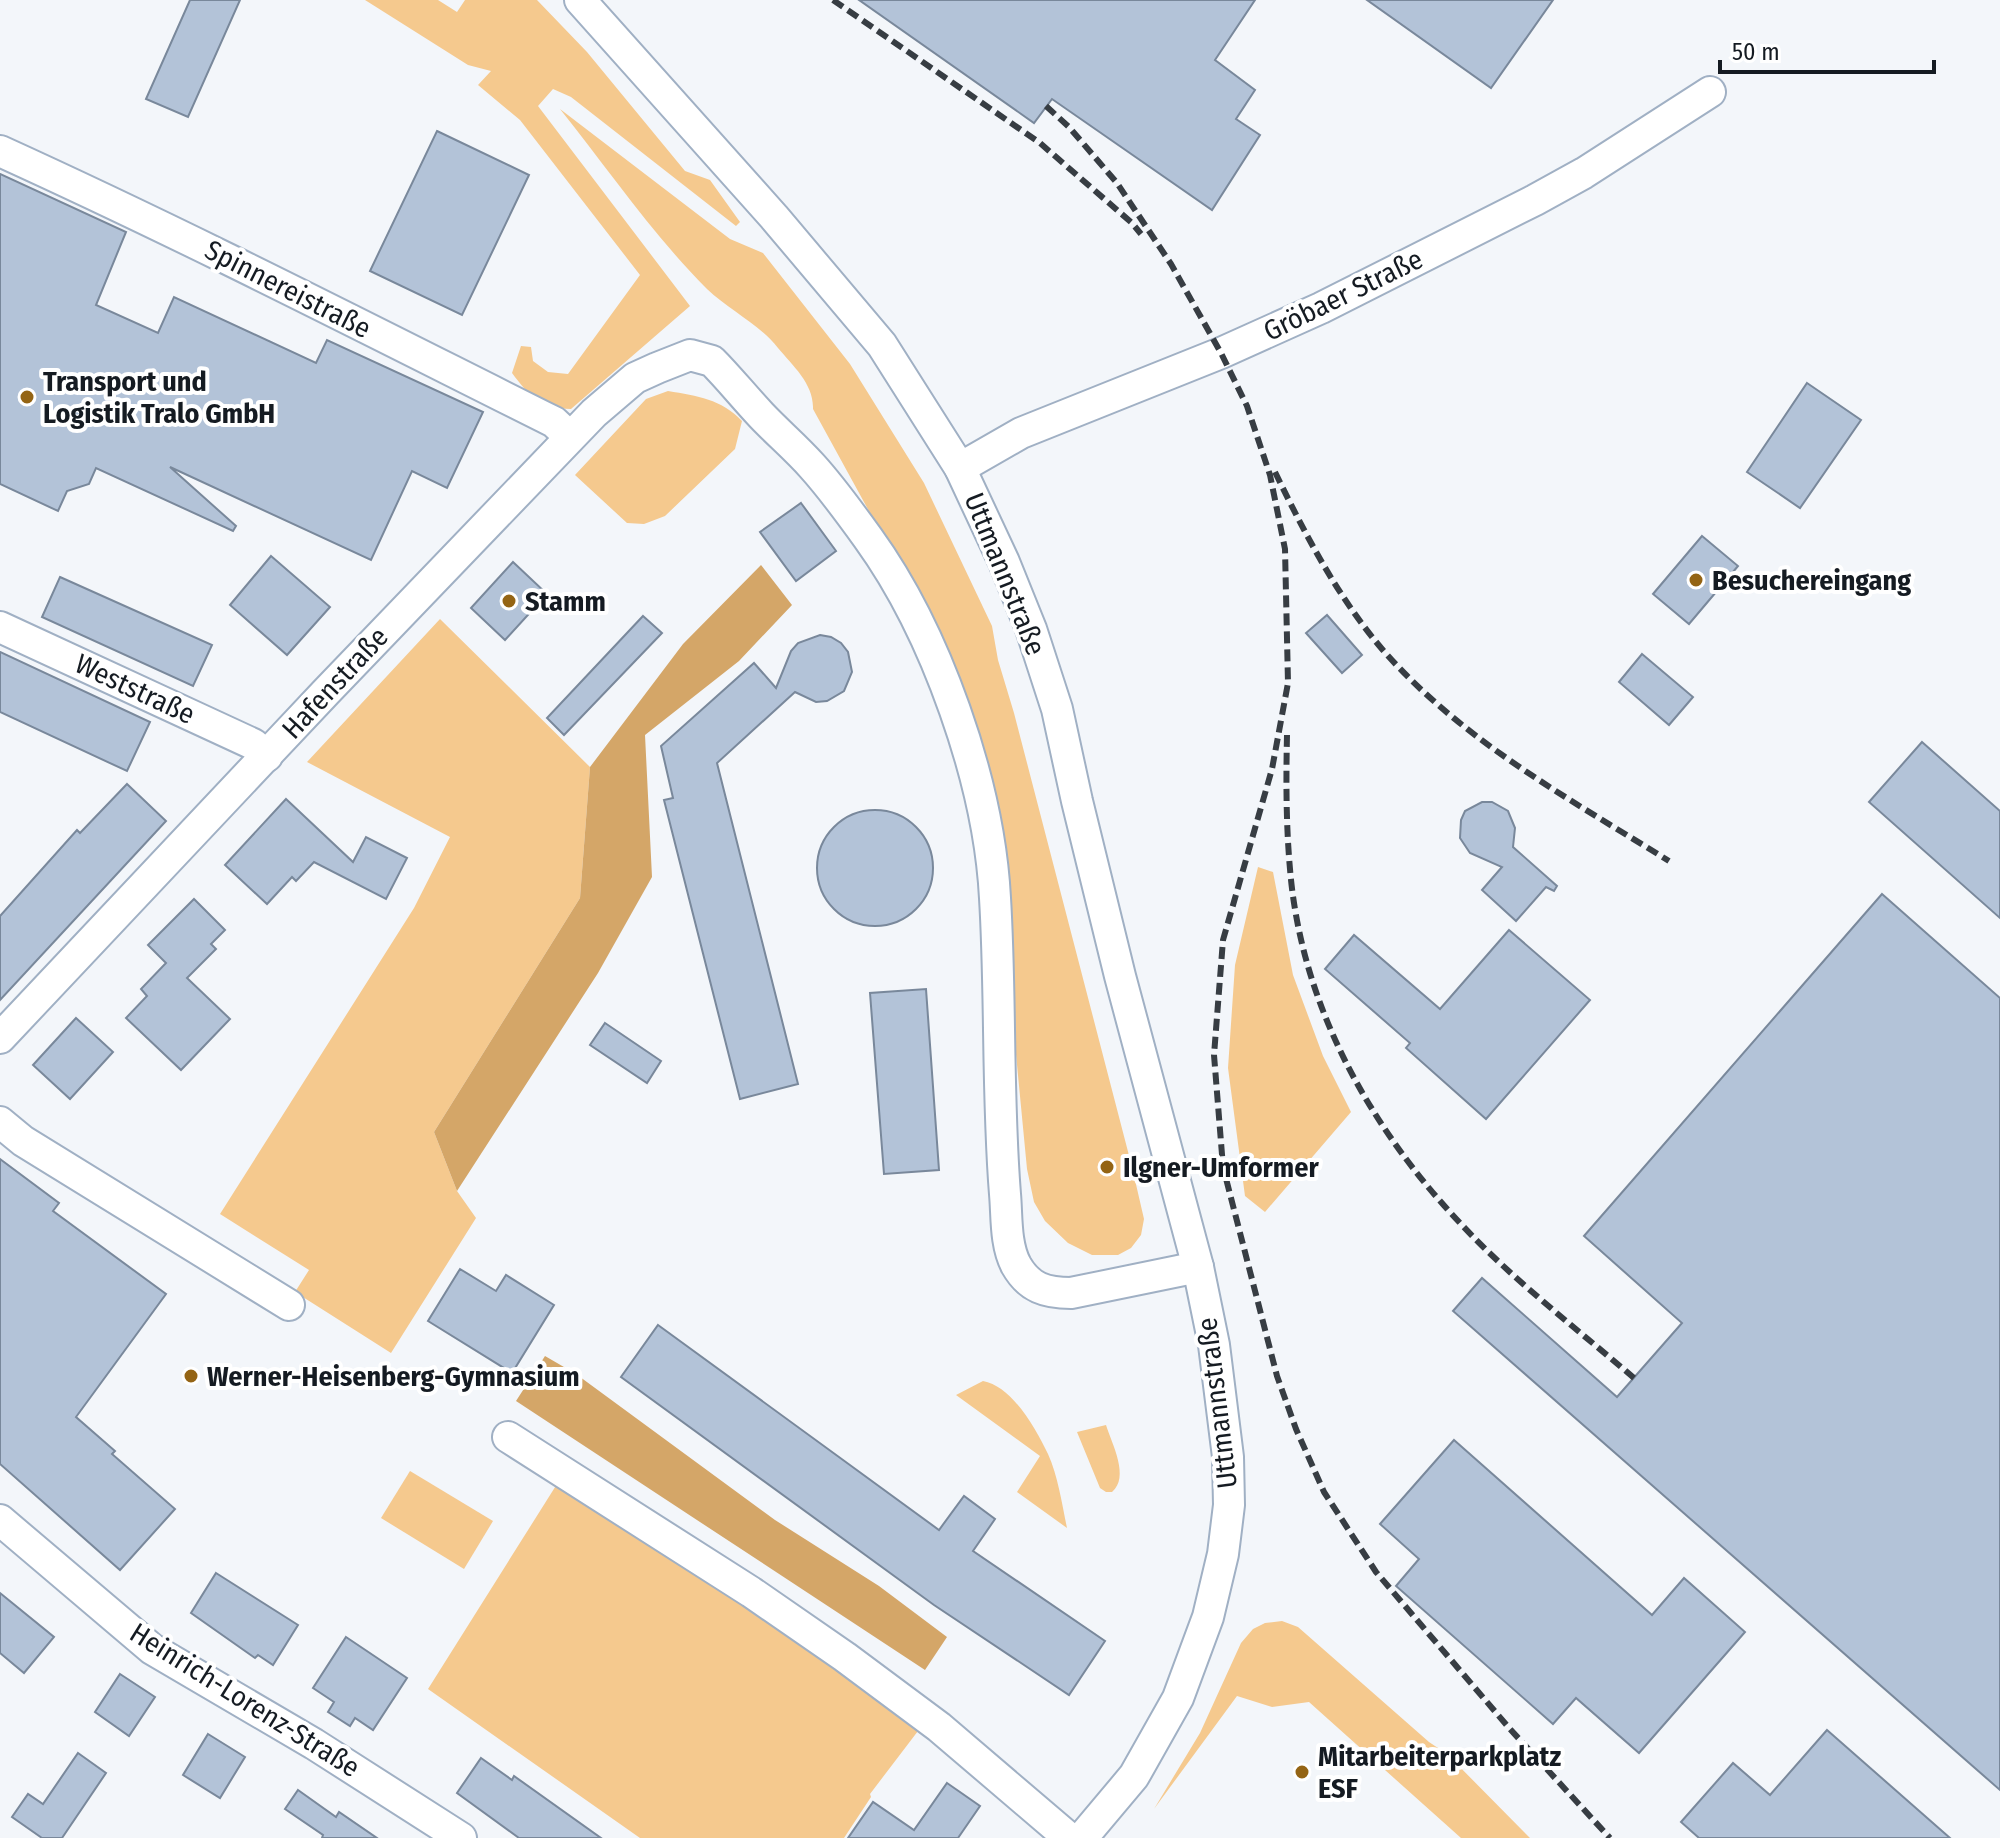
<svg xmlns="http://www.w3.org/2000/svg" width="2000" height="1838" font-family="'Fira Sans Condensed',sans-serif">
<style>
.green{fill:#f5c98e}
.forest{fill:#d4a668}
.building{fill:#b3c3d8;stroke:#79889b;stroke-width:2}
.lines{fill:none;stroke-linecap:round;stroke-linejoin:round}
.minor-casing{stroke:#a0b0c4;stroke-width:34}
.minor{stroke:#fff;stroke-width:30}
.rail{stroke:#373d43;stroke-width:6;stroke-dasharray:12 6;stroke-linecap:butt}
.poi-dot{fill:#946414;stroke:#fff;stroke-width:3}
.labels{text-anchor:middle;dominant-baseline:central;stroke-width:8;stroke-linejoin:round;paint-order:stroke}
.street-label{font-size:28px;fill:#151b22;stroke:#fff}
.poi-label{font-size:28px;font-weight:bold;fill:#151b22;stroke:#fff;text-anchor:start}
</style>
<rect width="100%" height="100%" fill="#f3f6fa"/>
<!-- green -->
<g class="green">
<path d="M365,0h73l19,12 8,-12h72l50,52 98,119 25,9 30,42 -4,4 -165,-129 -18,-8 -15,17 152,200 -119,103c-30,-1 -42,-13 -59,-36l9,-27 10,1 2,14 15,11 20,2 72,-99 -120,-155 -42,-35 13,-14 -23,-6z"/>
<path d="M560,109l170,130 33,14 87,111 74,119 68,143 6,34 16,53 118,454 12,52 -3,16 -10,13 -13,7h-26l-24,-12 -23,-22 -11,-19 -7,-33 -15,-156 -4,-104 -121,-365 -74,-135c1,-25 -20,-43 -35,-61 -19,-24 -49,-38 -71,-59 -54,-54 -99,-120 -147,-180z"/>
<path d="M668,391c30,5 53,8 74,30l-7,28 -70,67 -21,8 -17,-1 -52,-48 71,-76z"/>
<polygon points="440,619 590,767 580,898 434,1132 457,1191 476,1218 391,1353 295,1292 309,1270 220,1214 414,908 450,837 307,762"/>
<polygon points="1258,867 1273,872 1293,975 1323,1056 1351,1112 1265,1212 1245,1196 1228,1068 1235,965"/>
<path d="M983,1381c29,5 53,48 65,73 10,22 14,50 19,74l-50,-36 23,-36 -84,-61z"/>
<path d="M1106,1425c6,19 24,52 6,67h-6l-6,-4 -23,-56z"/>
<polygon points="410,1471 493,1521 464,1569 381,1518"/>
<polygon points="557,1484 792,1634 918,1731 870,1794 871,1797 844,1838 640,1838 428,1689"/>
<polygon points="1282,1621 1298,1627 1429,1742 1447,1754 1530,1838 1461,1838 1309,1702 1272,1707 1237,1696 1154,1809 1200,1733 1241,1643 1253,1629 1265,1623"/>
</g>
<!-- forest -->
<g class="forest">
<polygon points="761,565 792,605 739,661 645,735 652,877 598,973 457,1191 434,1132 580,898 590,767 683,644"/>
<polygon points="545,1356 576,1374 775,1520 879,1586 947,1637 925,1670 516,1401"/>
</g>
<!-- building -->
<g class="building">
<polygon points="190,0 240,0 188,117 146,99"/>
<polygon points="859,0 1255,0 1215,60 1255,90 1236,119 1260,135 1212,210 1052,99 1034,123"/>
<polygon points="1367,0 1553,0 1491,88"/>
<polygon points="437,131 529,175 462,315 370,271"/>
<polygon points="0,174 126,232 96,305 158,333 174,297 316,363 327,340 483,412 447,488 412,471 371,560 170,467 236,526 233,531 96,468 89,484 67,491 58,511 0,484"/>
<polygon points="1807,383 1861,420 1800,508 1747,472"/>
<polygon points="801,503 836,551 796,581 760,532"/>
<polygon points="1702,536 1738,566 1689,624 1653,594"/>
<polygon points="271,556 330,607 287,655 230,605"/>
<polygon points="513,562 547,594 505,640 471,608"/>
<polygon points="60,577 212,645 193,686 42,617"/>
<polygon points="1327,615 1362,655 1342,673 1306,633"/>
<polygon points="643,616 662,633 564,735 547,718"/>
<polygon points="820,635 831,637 841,643 848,652 852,672 844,691 827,701 816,702 795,692 717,763 798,1084 740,1099 664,800 673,798 661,746 754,663 776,688 791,651 798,643"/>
<polygon points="0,652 150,722 127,771 0,712"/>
<polygon points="1642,654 1693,697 1669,725 1619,682"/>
<polygon points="1922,742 2000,811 2000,918 1869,802"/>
<polygon points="127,784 166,821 0,1000 0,916 77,830 80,833"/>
<polygon points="286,799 353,862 366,837 407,858 386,899 314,862 296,881 292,877 267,904 225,865"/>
<polygon points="1482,802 1492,802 1508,811 1515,828 1513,847 1557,886 1554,891 1546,887 1516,921 1482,890 1502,867 1470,853 1460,838 1461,820 1465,811"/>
<circle cx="875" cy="868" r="58"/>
<polygon points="1882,894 2000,998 2000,1790 1453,1311 1482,1278 1617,1397 1682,1323 1584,1236"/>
<polygon points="194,899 225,930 211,944 216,949 187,978 230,1019 181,1070 126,1018 147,996 141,989 166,963 148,945"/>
<polygon points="1509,930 1590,1000 1486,1119 1406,1048 1410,1043 1325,969 1354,935 1440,1009"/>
<polygon points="926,989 939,1170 884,1174 870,993"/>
<polygon points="76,1018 113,1052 70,1099 33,1065"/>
<polygon points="605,1023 661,1061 647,1083 590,1045"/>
<polygon points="0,1159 59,1203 53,1211 166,1294 76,1417 115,1451 112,1454 175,1509 120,1570 0,1464"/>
<polygon points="460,1269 496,1291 506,1275 554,1305 512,1373 428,1321"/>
<polygon points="658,1325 939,1530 964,1496 995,1519 973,1551 1105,1641 1069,1695 934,1605 621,1377"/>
<polygon points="1454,1440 1652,1615 1684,1578 1745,1632 1639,1753 1576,1698 1553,1724 1396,1586 1419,1559 1380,1524"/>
<polygon points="216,1573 298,1625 273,1665 258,1655 255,1658 191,1613"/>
<polygon points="0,1593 54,1637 24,1673 0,1653"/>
<polygon points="346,1637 407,1678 373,1730 355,1718 350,1726 328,1712 334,1702 313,1688"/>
<polygon points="120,1674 155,1697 129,1736 95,1712"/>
<polygon points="1827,1730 1950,1838 1699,1838 1681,1822 1733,1763 1770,1795"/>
<polygon points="208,1734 245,1757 220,1798 183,1775"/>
<polygon points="78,1753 106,1773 62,1838 42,1838 12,1817 28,1794 43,1804"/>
<polygon points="481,1758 512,1780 514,1776 601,1838 519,1838 457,1793"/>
<polygon points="947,1783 980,1806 958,1838 848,1838 873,1802 914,1830"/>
<polygon points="298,1790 336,1817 339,1812 377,1838 322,1838 323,1835 285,1809"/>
</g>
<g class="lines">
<defs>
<g id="minor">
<polyline points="580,0 774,217 882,345 960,468 1004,562 1031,629 1057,709 1077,801 1120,976 1198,1267 1214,1345 1228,1457 1229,1505 1223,1554 1208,1617 1178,1698 1134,1776 1082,1838"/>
<path d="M0,151c187,85 370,179 554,271l16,15"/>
<polyline points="960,468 1021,433 1221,353 1321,308 1535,200 1584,173 1710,92"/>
<polyline points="0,627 253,744 267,756"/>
<path d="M0,1038l326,-346 268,-279 41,-35 22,-10 33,-13 22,6c17,17 32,36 49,54 16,17 35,33 51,51 20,22 38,47 56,72 68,94 121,244 127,360 6,98 2,197 10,296 2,22 0,50 11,71 13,23 30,28 55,28l127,-26"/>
<polyline points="0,1122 23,1141 289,1305"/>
<polyline points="508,1437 751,1592 845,1657 939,1727 1069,1838"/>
<polyline points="0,1520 152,1649 314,1744 461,1838"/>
</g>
</defs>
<!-- minor casing -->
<use href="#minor" class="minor-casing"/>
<!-- minor -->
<use href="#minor" class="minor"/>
<!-- rail -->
<g class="rail">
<polyline points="833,0 1040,143 1132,223 1141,234"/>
<polyline points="1046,106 1069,127 1117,183 1171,264 1221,353 1247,406 1270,475 1285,549 1288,683 1272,769 1223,940 1214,1055 1223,1167 1277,1376 1296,1429 1324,1492 1376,1572 1510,1729 1610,1838"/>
<path d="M1275,472c30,62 62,124 107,177 79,91 186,149 287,212"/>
<path d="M1287,735c-1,44 -1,90 3,134 11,135 79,258 171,355 52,56 115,104 173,154"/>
</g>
</g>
<!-- markers -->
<g class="poi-dot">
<circle cx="27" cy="397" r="8"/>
<circle cx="1696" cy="580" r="8"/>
<circle cx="509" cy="601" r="8"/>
<circle cx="1107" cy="1167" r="8"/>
<circle cx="191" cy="1376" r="8"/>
<circle cx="1302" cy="1772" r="8"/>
</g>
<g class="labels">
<!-- street labels -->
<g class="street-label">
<text transform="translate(288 289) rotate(27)">Spinnereistraße</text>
<text transform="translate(1343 295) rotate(-26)">Gröbaer Straße</text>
<text transform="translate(1005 574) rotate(68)">Uttmannstraße</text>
<text transform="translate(335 683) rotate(-47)">Hafenstraße</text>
<text transform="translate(135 689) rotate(25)">Weststraße</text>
<text transform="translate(1217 1403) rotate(-97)">Uttmannstraße</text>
<text transform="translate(245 1700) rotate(32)">Heinrich-Lorenz-Straße</text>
</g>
<!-- poi labels -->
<g class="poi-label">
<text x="43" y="381">Transport und<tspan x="43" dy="32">Logistik Tralo GmbH</tspan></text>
<text x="1712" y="580">Besuchereingang</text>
<text x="525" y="601">Stamm</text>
<text x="1123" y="1167">Ilgner-Umformer</text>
<text x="207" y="1376">Werner-Heisenberg-Gymnasium</text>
<text x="1318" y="1756">Mitarbeiterparkplatz<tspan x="1318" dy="32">ESF</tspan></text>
</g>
</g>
<!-- scale -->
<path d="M1720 60v12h214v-12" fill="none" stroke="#151b22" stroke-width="4"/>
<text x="1732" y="60" font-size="24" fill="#151b22" stroke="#ffffff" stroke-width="6" paint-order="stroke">50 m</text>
</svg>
